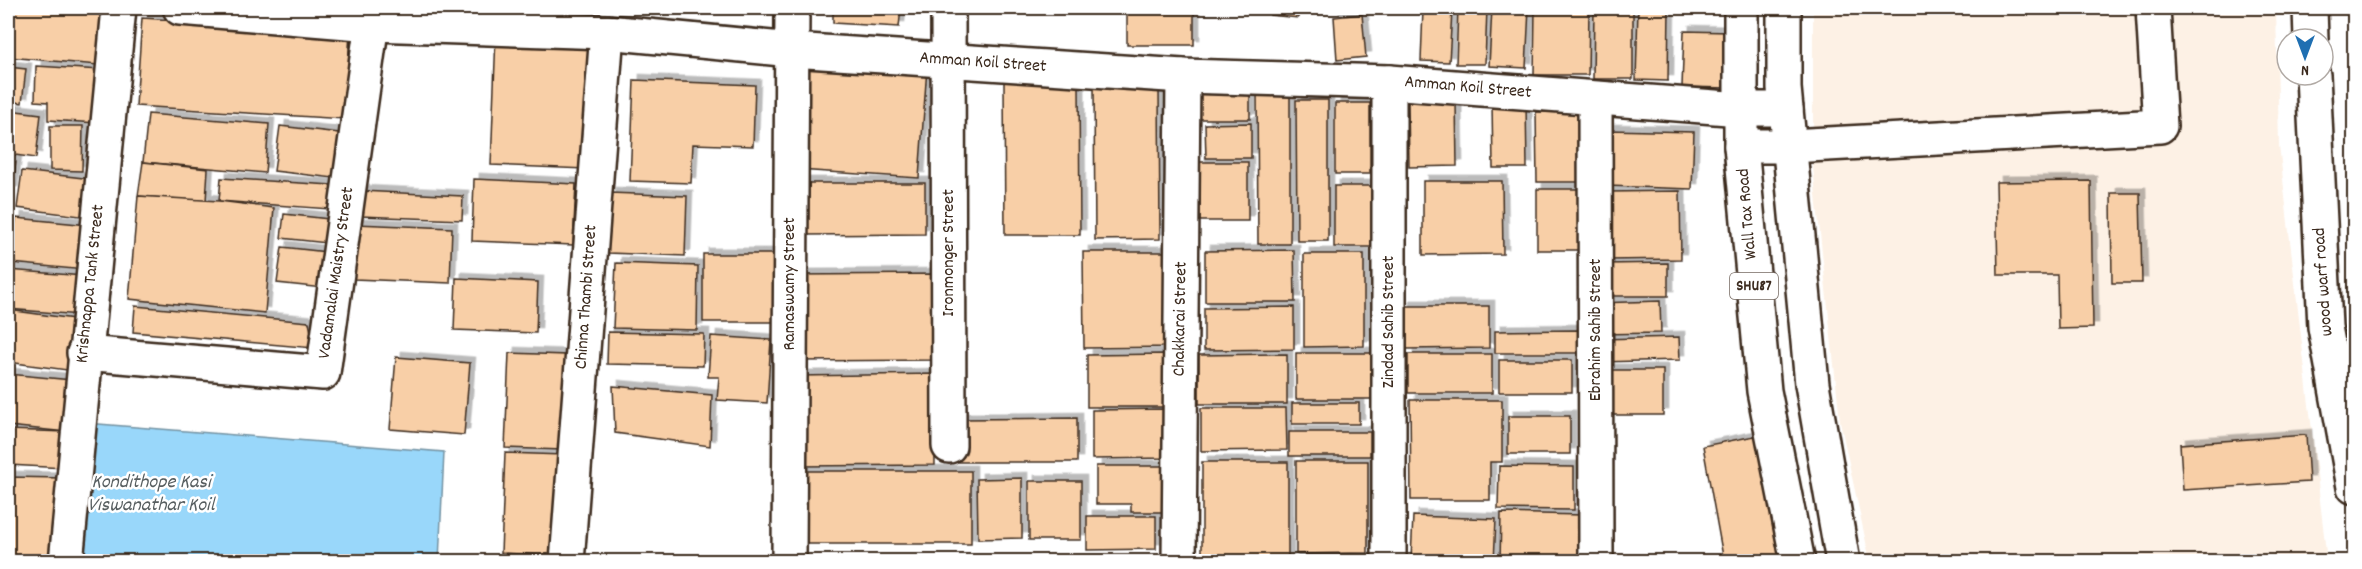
<svg xmlns="http://www.w3.org/2000/svg" width="2362" height="569" font-family="Dekko,sans-serif">
<style>
.built{fill:#fdf1e5}
.water{fill:#99d7fa;stroke:#7392a2;stroke-width:1.5}
.building{fill:#f8cfa7;stroke:#3b2a1e;stroke-width:1.5;filter:url(#shadow)}
.lines{fill:none;stroke-linecap:round;stroke-linejoin:round}
.street-casing{stroke:#3b2a1e;stroke-width:38}
.primary-casing{stroke:#3b2a1e;stroke-width:38}
.street{stroke:#fff;stroke-width:33}
.primary{stroke:#fff;stroke-width:33}
.labels{text-anchor:middle;dominant-baseline:central;stroke-width:5;stroke-linejoin:round;paint-order:stroke}
.shield{fill:#fff;stroke:#766a62;stroke-width:1.5}
.shield-label{font-size:16px;font-weight:bold;fill:#3b2a1e}
.street-label{font-size:18px;fill:#3b2a1e;stroke:#fff}
.water-label{font-size:20px;font-style:italic;fill:#575e60;stroke:#fff}
</style>
<defs>
<filter id="shadow"><feDropShadow dx="5.5" dy="-5.5" stdDeviation="0" flood-color="#0004"/></filter>
</defs>
<rect width="100%" height="100%" fill="#fff"/>
<filter id="ink" filterUnits="userSpaceOnUse"><feTurbulence type="fractalNoise" baseFrequency=".0167" numOctaves="2"/><feDisplacementMap in="SourceGraphic" scale="12" xChannelSelector="R" yChannelSelector="G"/><feConvolveMatrix kernelMatrix="1 2 1 2 8 2 1 2 1" color-interpolation-filters="sRGB"/></filter>
<g filter="url(#ink)">
<!-- built -->
<polygon class="built" points="1813,8 2276,8 2279,145 2327,561 1870,561 1840,421 1813,167"/>
<!-- water -->
<polygon class="water" points="86,423 444,452 439,561 80,562"/>
<!-- building -->
<g class="building">
<polygon points="8,8 103,8 98,65 8,57"/>
<polygon points="390,8 502,8 501,25 390,19"/>
<polygon points="611,8 684,8 684,11 610,9"/>
<polygon points="833,8 901,8 899,27 833,23"/>
<rect x="1127" y="8" width="67" height="37"/>
<polygon points="1271,8 1299,8 1298,18 1270,15"/>
<polygon points="1458,8 1487,8 1485,64 1456,64"/>
<polygon points="1492,8 1529,8 1526,68 1489,66"/>
<polygon points="1535,8 1589,8 1588,75 1534,75"/>
<polygon points="1594,8 1633,8 1633,79 1593,79"/>
<polygon points="1638,8 1669,8 1668,81 1636,80"/>
<polygon points="1423,10 1452,11 1449,62 1421,61"/>
<polygon points="1362,14 1366,57 1337,60 1334,17"/>
<polygon points="142,18 350,31 345,119 136,106"/>
<polygon points="1684,31 1730,32 1729,88 1682,87"/>
<polygon points="496,35 591,39 586,169 491,165"/>
<polygon points="806,60 927,68 919,178 798,170"/>
<polygon points="36,66 101,70 98,123 48,120 48,102 35,101"/>
<polygon points="8,67 26,69 22,103 8,101"/>
<polygon points="634,80 755,85 753,146 693,144 691,183 630,181"/>
<polygon points="1004,82 1079,82 1080,235 1005,235"/>
<polygon points="1159,85 1160,239 1095,240 1094,86"/>
<rect x="1200" y="89" width="50" height="30"/>
<polygon points="1257,91 1290,91 1290,244 1258,244"/>
<polygon points="1296,100 1328,100 1328,241 1297,241"/>
<polygon points="1408,101 1456,101 1457,166 1409,167"/>
<rect x="1335" y="103" width="35" height="71"/>
<polygon points="1492,103 1526,103 1527,168 1493,168"/>
<polygon points="8,110 41,114 36,158 8,154"/>
<polygon points="1536,112 1578,112 1579,182 1537,182"/>
<polygon points="148,114 269,124 265,173 143,162"/>
<polygon points="1251,123 1251,158 1206,158 1205,124"/>
<polygon points="50,126 83,126 82,171 50,170"/>
<polygon points="280,126 339,133 334,178 274,171"/>
<polygon points="1609,130 1694,132 1692,189 1607,186"/>
<polygon points="8,161 16,162 12,192 8,192"/>
<polygon points="143,162 208,169 206,201 138,196"/>
<rect x="1200" y="162" width="48" height="59"/>
<polygon points="22,171 92,179 88,217 17,208"/>
<polygon points="221,178 332,185 330,209 219,201"/>
<polygon points="474,179 576,184 573,245 472,241"/>
<polygon points="1423,181 1502,181 1503,254 1423,255"/>
<polygon points="2091,181 2093,328 2058,329 2057,275 1998,275 1996,182"/>
<polygon points="804,183 925,183 925,234 804,235"/>
<rect x="1334" y="186" width="38" height="61"/>
<rect x="1537" y="189" width="42" height="61"/>
<polygon points="361,191 463,196 462,220 360,216"/>
<polygon points="1680,191 1681,259 1607,260 1607,192"/>
<polygon points="610,193 687,196 685,256 608,253"/>
<polygon points="2111,193 2140,193 2142,283 2112,283"/>
<polygon points="138,196 219,201 274,208 265,313 129,299"/>
<polygon points="284,214 329,219 327,243 281,238"/>
<polygon points="16,218 89,225 85,270 11,263"/>
<polygon points="356,224 452,228 450,283 354,279"/>
<polygon points="282,247 327,252 323,288 277,283"/>
<polygon points="1294,250 1295,302 1205,302 1205,251"/>
<polygon points="1083,252 1176,252 1176,347 1084,348"/>
<rect x="703" y="254" width="81" height="68"/>
<polygon points="1304,254 1364,254 1364,346 1304,347"/>
<polygon points="616,263 698,266 697,330 613,328"/>
<polygon points="1668,263 1668,296 1604,296 1603,264"/>
<polygon points="8,270 84,276 80,315 8,309"/>
<polygon points="940,274 941,360 793,361 792,275"/>
<polygon points="456,278 538,282 536,333 454,330"/>
<polygon points="1660,301 1661,333 1597,334 1596,303"/>
<polygon points="135,306 309,322 314,348 133,332"/>
<polygon points="1405,306 1489,306 1489,348 1405,349"/>
<polygon points="1294,307 1294,349 1204,350 1204,308"/>
<polygon points="8,310 74,319 67,370 8,362"/>
<polygon points="1578,330 1578,353 1495,353 1495,331"/>
<polygon points="608,332 704,334 703,366 607,364"/>
<polygon points="711,336 771,340 767,403 717,400 719,377 708,377"/>
<polygon points="1679,337 1680,360 1599,362 1599,339"/>
<polygon points="509,353 567,355 563,450 505,448"/>
<polygon points="1296,353 1371,353 1372,399 1296,399"/>
<polygon points="1165,354 1165,407 1087,407 1087,355"/>
<polygon points="1287,354 1287,404 1199,404 1199,355"/>
<rect x="1408" y="354" width="84" height="39"/>
<polygon points="396,357 470,363 464,435 390,429"/>
<rect x="1499" y="360" width="73" height="32"/>
<rect x="1598" y="370" width="65" height="45"/>
<polygon points="8,374 72,380 67,432 8,426"/>
<polygon points="934,374 935,465 797,466 797,376"/>
<polygon points="613,386 712,395 710,446 615,433"/>
<polygon points="1410,400 1502,400 1502,462 1490,462 1490,500 1411,500"/>
<rect x="1292" y="403" width="67" height="21"/>
<polygon points="1201,408 1286,408 1287,450 1201,451"/>
<polygon points="1169,409 1169,458 1092,459 1092,410"/>
<rect x="1508" y="416" width="62" height="38"/>
<polygon points="1077,418 1077,462 959,462 959,419"/>
<polygon points="8,430 67,432 65,468 8,465"/>
<rect x="1289" y="432" width="81" height="24"/>
<polygon points="1765,434 1789,562 1724,562 1703,446"/>
<polygon points="2306,435 2309,482 2183,490 2180,444"/>
<polygon points="505,453 564,455 560,556 501,553"/>
<polygon points="1296,461 1368,461 1368,553 1296,554"/>
<rect x="1202" y="462" width="86" height="100"/>
<polygon points="1096,466 1170,466 1170,512 1131,512 1131,504 1096,504"/>
<polygon points="1499,466 1574,467 1574,510 1498,509"/>
<rect x="791" y="471" width="180" height="73"/>
<polygon points="8,477 64,478 59,562 8,562"/>
<polygon points="1022,478 1022,538 978,539 977,479"/>
<rect x="1029" y="481" width="52" height="59"/>
<polygon points="1501,513 1582,515 1581,562 1500,562"/>
<polygon points="1087,516 1156,516 1156,549 1087,550"/>
<polygon points="1413,516 1496,519 1494,562 1411,559"/>
<polygon points="1292,559 1376,559 1376,562 1293,562"/>
</g>
<g class="lines">
<defs>
<g id="street">
<polyline points="180,8 372,24 607,32 792,50 1183,76 1389,82 1741,109 1786,109"/>
<polyline points="948,8 949,446"/>
<polyline points="2310,8 2311,39"/>
<polyline points="2313,75 2325,327 2354,487"/>
<polyline points="1389,82 1389,562"/>
<polyline points="1595,99 1596,562"/>
<polyline points="1741,146 1790,146 2160,126 2153,8"/>
<polyline points="84,353 323,373 374,8"/>
<polyline points="66,562 119,8"/>
<polyline points="567,562 607,32"/>
<polyline points="789,562 792,8"/>
<polyline points="1179,562 1183,76"/>
</g>
<g id="primary">
<polyline points="1741,8 1741,146 1764,391 1798,562"/>
<polyline points="1784,8 1784,88 1812,384 1843,562"/>
</g>
</defs>
<!-- street casing -->
<use href="#street" class="street-casing"/>
<!-- primary casing -->
<use href="#primary" class="primary-casing"/>
<!-- street -->
<use href="#street" class="street"/>
<!-- primary -->
<use href="#primary" class="primary"/>
</g>
</g>
<g class="labels">
<!-- shield labels -->
<rect class="shield" x="1730" y="273" width="48" height="26" rx="4.5"/>
<g class="shield-label">
<text x="1754" y="286">SHU87</text>
</g>
<!-- street labels -->
<g class="street-label">
<text transform="translate(983 63) rotate(4)">Amman Koil Street</text>
<text transform="translate(1468 88) rotate(5)">Amman Koil Street</text>
<text transform="translate(1748 214) rotate(-95)">Wall Tax Road</text>
<text transform="translate(949 253) rotate(-90)">Ironmonger Street</text>
<text transform="translate(337 273) rotate(-82)">Vadamalai Maistry Street</text>
<text transform="translate(2324 282) rotate(-94)">wood warf road</text>
<text transform="translate(91 284) rotate(-84)">Krishnappa Tank Street</text>
<text transform="translate(790 284) rotate(-90)">Ramaswamy Street</text>
<text transform="translate(587 297) rotate(-86)">Chinna Thambi Street</text>
<text transform="translate(1181 319) rotate(-89)">Chakkarai Street</text>
<text transform="translate(1389 322) rotate(-90)">Zindad Sahib Street</text>
<text transform="translate(1596 330) rotate(-90)">Ebrahim Sahib Street</text>
</g>
<!-- water labels -->
<g class="water-label">
<text x="151" y="483">Kondithope Kasi<tspan x="151" dy="23">Viswanathar Koil</tspan></text>
</g>
</g>
<!-- margin -->
<rect width="2362" height="569" fill="none" stroke="#fff" stroke-width="30"/>
<rect x="15" y="15" width="2332" height="539" fill="none" stroke="#3b2a1e" stroke-width="2" filter="url(#ink)"/>
<!-- north arrow -->
<g transform="translate(2305 57) rotate(180)"><circle r="28" fill="#ffffff" stroke="#b1aaa5" stroke-width="1.5"/>
<path d="M0-4.5L10 22L0 15L-10 22Z" fill="#1f6fb2"/>
<text y="-9" font-size="16" font-weight="bold" text-anchor="middle" fill="#3b2a1e">N</text>
</g>
</svg>
